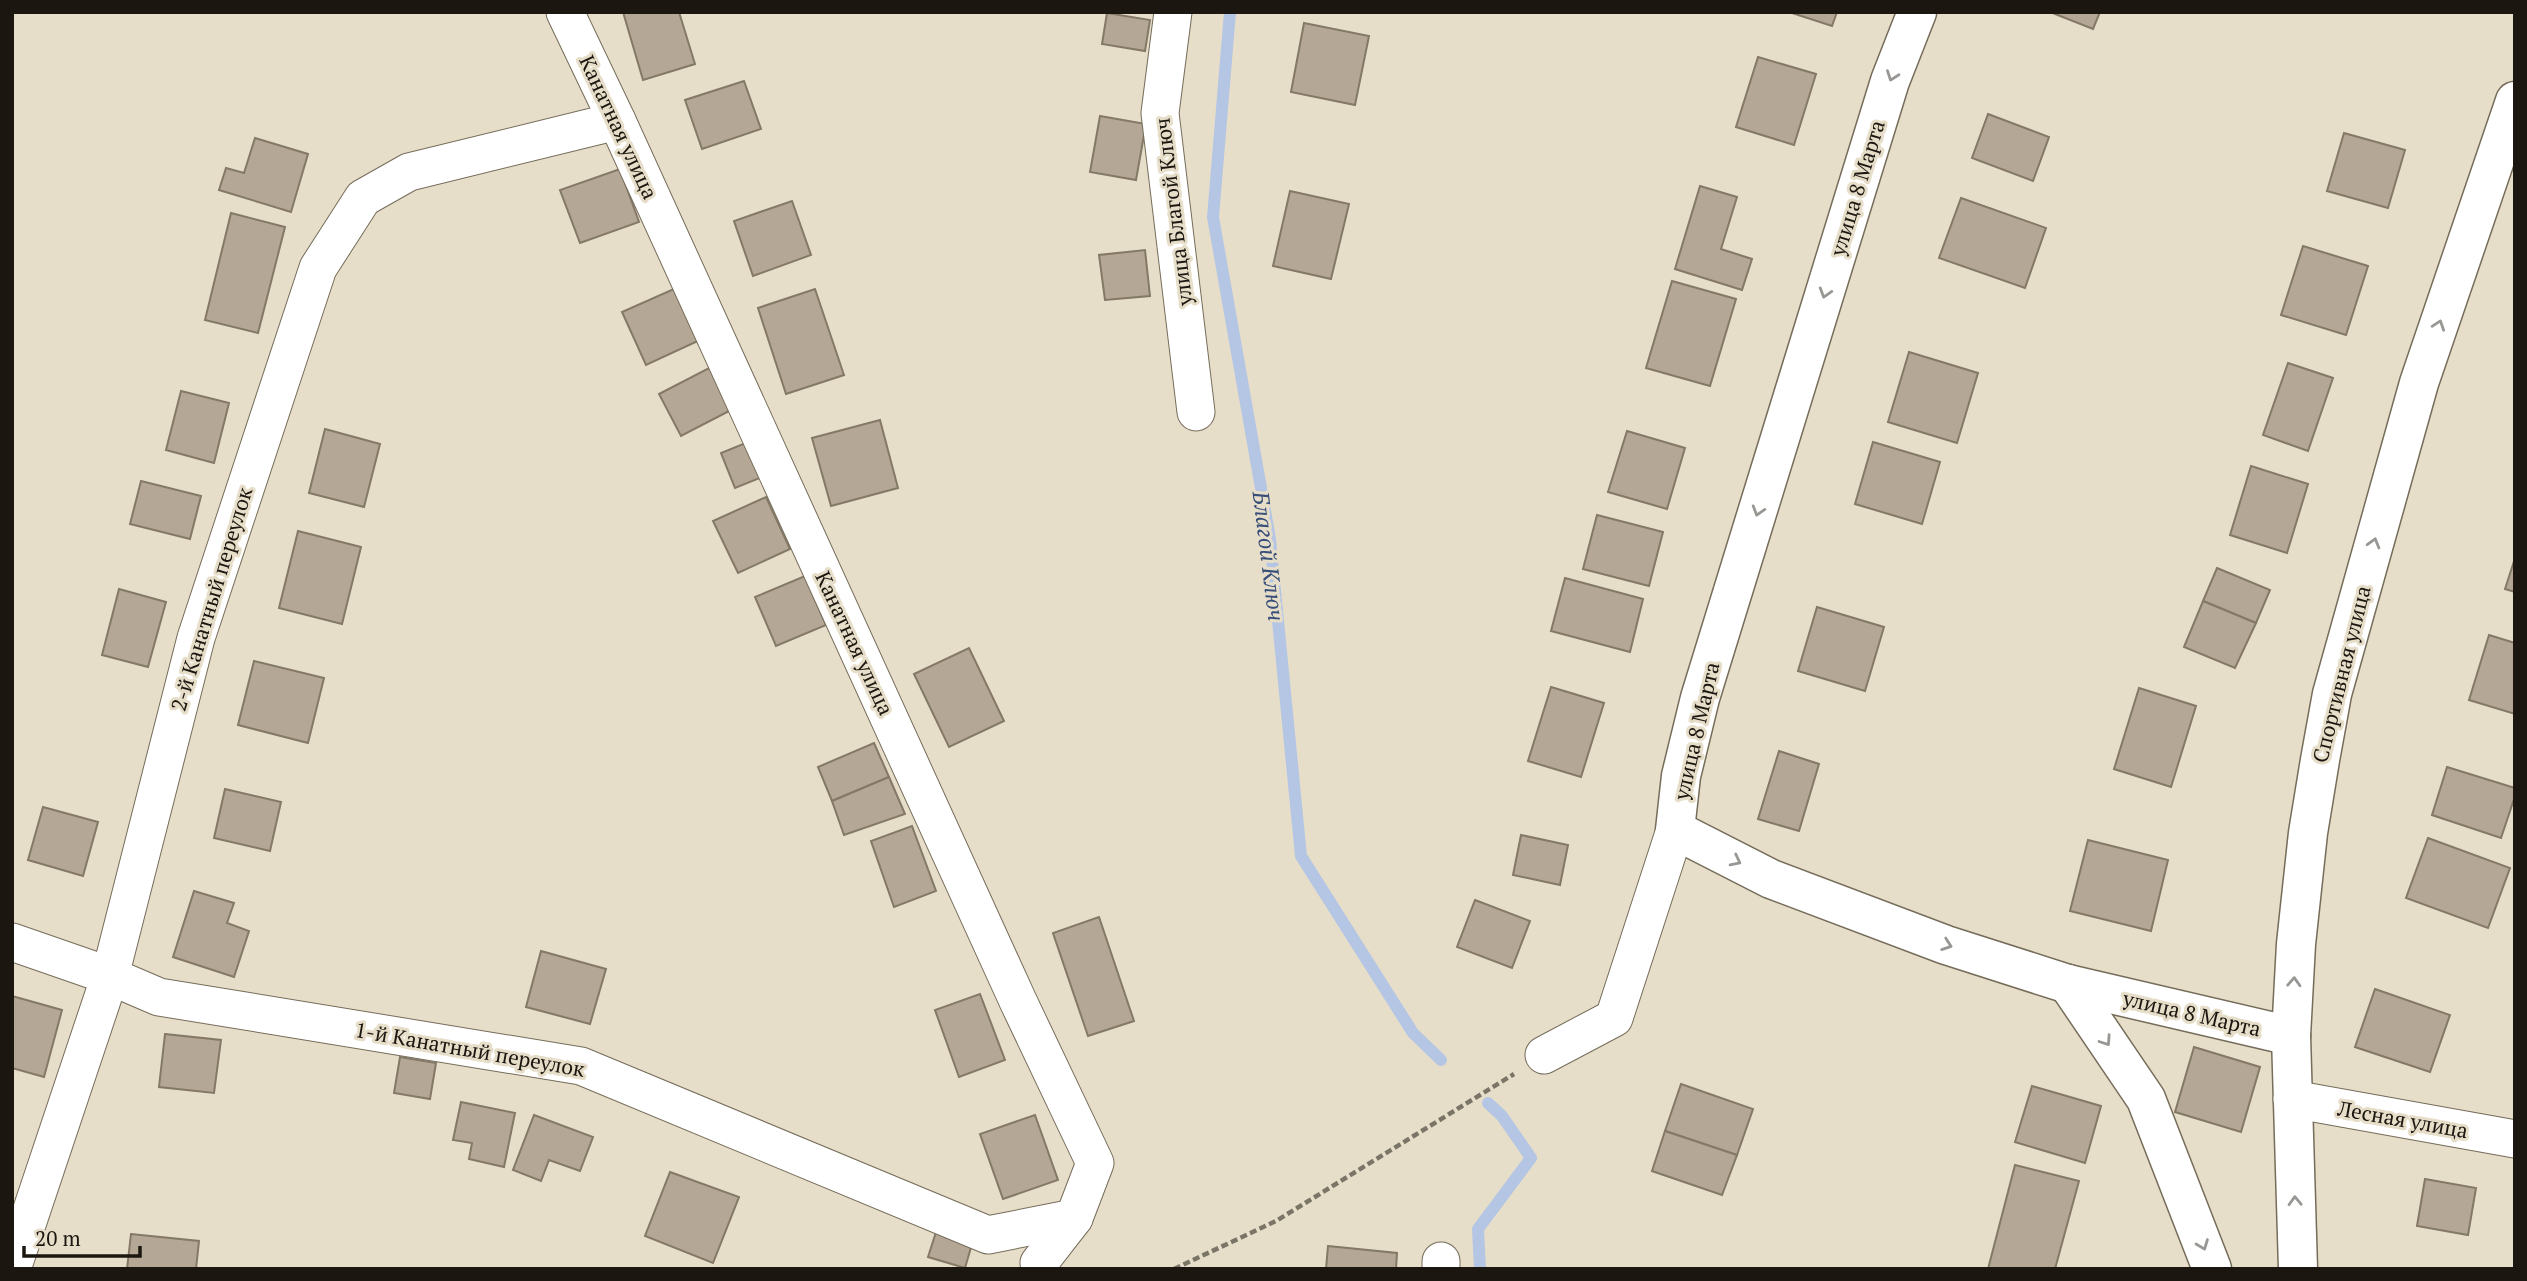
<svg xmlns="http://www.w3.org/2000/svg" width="2527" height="1281" font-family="'PT Serif',serif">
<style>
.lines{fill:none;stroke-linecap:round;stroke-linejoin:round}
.stream{stroke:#b5c6e4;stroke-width:12}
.building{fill:#b4a795;stroke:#847867;stroke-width:2}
.minor-casing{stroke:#756c5a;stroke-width:39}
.tertiary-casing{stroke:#756c5a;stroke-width:41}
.path{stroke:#7b7567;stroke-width:4.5;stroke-dasharray:7 3.5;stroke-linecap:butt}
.minor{stroke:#fff;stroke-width:37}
.tertiary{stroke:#fff;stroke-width:38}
.oneway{stroke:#989793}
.labels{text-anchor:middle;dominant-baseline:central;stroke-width:6;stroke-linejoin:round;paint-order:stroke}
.street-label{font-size:21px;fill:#1b1710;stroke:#e7dec9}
.water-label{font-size:23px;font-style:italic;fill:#374f79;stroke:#e7dec9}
</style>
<rect width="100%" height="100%" fill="#e7dec9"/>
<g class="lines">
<!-- stream -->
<g class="stream">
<polyline points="1230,12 1213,217 1270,539 1301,856 1413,1033 1441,1060"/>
<polyline points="1480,1269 1478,1229 1531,1158 1502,1116 1488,1103"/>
</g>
</g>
<!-- building -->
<g class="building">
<polygon points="623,12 679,12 695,64 643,80"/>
<polygon points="1789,12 1837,12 1832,26"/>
<polygon points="2050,12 2100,12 2093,29"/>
<polygon points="1107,13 1150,20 1145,51 1102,44"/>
<polygon points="1304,23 1369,36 1355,105 1291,92"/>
<polygon points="1758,57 1816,74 1794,145 1736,127"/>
<polygon points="744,81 761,129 702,149 685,100"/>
<polygon points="1988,114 2049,137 2033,181 1972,158"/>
<polygon points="1100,116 1146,124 1136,180 1090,172"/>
<polygon points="2344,133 2405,150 2388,208 2327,191"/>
<polygon points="255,138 308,154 291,212 219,190 226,168 244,173"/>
<polygon points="620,169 639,222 580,243 560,190"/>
<polygon points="1700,186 1737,197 1721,249 1752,259 1742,290 1675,269"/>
<polygon points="1290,191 1349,204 1331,279 1273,266"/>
<polygon points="1961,198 2046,228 2025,288 1939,258"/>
<polygon points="792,201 811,255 753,276 734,221"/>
<polygon points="231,213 285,227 258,333 205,320"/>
<polygon points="2303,246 2368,266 2346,335 2281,315"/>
<polygon points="1145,250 1150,296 1105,300 1099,255"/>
<polygon points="1672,281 1736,299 1710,386 1646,368"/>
<polygon points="676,288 700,340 646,365 622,312"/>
<polygon points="815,289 844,375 786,394 758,308"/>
<polygon points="1909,352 1978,373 1957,443 1888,422"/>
<polygon points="2288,363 2333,378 2308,451 2263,435"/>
<polygon points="711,367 733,409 681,436 659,394"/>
<polygon points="181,391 229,403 214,463 166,450"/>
<polygon points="880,420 898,488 831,506 812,438"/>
<polygon points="325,429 380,444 364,507 309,493"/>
<polygon points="1627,431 1685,448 1667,509 1608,492"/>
<polygon points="753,440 767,475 735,488 721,453"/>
<polygon points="1873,442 1940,462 1922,524 1855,504"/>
<polygon points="2251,466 2308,484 2287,553 2230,535"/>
<polygon points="141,481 201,496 190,539 130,524"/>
<polygon points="766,497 790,549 738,573 713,521"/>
<polygon points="1597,515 1663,532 1649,586 1583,569"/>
<polygon points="298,531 361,547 342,624 279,608"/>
<polygon points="2515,558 2515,592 2505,589"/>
<polygon points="2217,568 2270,590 2256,623 2203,601"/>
<polygon points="805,576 826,625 776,646 755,597"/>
<polygon points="1565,578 1643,599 1630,652 1551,631"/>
<polygon points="119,589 166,602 148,667 102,655"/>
<polygon points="2203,601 2256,623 2235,668 2184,647"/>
<polygon points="1817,607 1884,627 1865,691 1798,671"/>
<polygon points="2489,635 2515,643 2515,714 2469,700"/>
<polygon points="969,648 1004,721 949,747 914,674"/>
<polygon points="254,661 324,678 308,743 238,725"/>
<polygon points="1551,687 1604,703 1581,777 1528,761"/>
<polygon points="2139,688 2196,706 2171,787 2114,769"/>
<polygon points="874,743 889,777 832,801 818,767"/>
<polygon points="1779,751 1819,764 1799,831 1758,819"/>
<polygon points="2447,767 2515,788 2515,796 2501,838 2432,815"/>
<polygon points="889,777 905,814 844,835 832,801"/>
<polygon points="225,789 281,802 270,851 214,838"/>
<polygon points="43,807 98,822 83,876 28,860"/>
<polygon points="912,826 936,891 894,907 871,841"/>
<polygon points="1521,835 1568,845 1560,885 1513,875"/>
<polygon points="2428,838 2510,868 2488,928 2406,898"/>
<polygon points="2088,840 2168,860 2151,931 2070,911"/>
<polygon points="194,891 234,903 227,923 249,931 234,977 173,957"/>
<polygon points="1475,900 1530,921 1512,968 1457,947"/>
<polygon points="1099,917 1134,1021 1088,1036 1053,933"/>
<polygon points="541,951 606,969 590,1024 526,1007"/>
<polygon points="2375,989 2450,1015 2430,1072 2355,1047"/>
<polygon points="980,994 1005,1060 959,1077 935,1010"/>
<polygon points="12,996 62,1010 44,1077 12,1068"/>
<polygon points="165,1034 221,1040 214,1093 159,1087"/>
<polygon points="2194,1047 2260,1067 2241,1132 2175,1112"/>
<polygon points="400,1057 436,1063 430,1099 394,1093"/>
<polygon points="1681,1084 1753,1109 1737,1155 1665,1131"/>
<polygon points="2032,1086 2101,1106 2085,1163 2015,1142"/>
<polygon points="461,1102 515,1113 504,1167 469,1159 472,1143 453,1140"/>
<polygon points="534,1115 593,1137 580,1171 549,1160 541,1181 513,1170"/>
<polygon points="1035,1115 1058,1180 1003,1199 980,1134"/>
<polygon points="1665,1131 1737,1155 1722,1195 1652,1171"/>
<polygon points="2015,1165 2079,1181 2055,1269 1988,1269"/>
<polygon points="670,1172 739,1197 713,1263 645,1236"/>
<polygon points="2425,1179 2476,1188 2468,1235 2417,1226"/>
<polygon points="936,1232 972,1244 965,1268 928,1257"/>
<polygon points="131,1234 199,1241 196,1269 127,1269"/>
<polygon points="1328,1246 1397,1253 1396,1269 1326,1269"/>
</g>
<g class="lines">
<defs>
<g id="minor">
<polyline points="565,12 617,121 1018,1001 1095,1163 1074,1218 1039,1263 1040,1269"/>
<polyline points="1173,12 1160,113 1196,412"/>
<polyline points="12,942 110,976 159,997 581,1066 988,1235 1074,1218"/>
<polyline points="1544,1055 1614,1018 1675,830"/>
<polyline points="2292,1099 2515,1139"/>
<polyline points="12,1269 110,976 196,638 318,268 363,198 409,172 617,121"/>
<polyline points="1441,1269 1441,1261"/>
</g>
<g id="tertiary">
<polyline points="1917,12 1890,81 1700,698 1681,776 1675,830 1771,879 1946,945 2068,984 2291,1036"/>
<polyline points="2068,984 2146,1099 2212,1269"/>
<polyline points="2298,1269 2291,1036 2296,944 2308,833 2320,760 2332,694 2419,383 2515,101"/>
</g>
</defs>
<!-- minor casing -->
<use href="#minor" class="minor-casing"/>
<!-- tertiary casing -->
<use href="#tertiary" class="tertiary-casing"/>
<!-- path -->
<polyline class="path" points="1174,1269 1276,1221 1514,1074"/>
<!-- minor -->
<use href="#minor" class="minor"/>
<!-- tertiary -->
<use href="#tertiary" class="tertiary"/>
</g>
<!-- one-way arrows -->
<defs><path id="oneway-chevron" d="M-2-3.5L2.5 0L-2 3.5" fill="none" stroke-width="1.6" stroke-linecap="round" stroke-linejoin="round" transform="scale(1.75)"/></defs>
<g class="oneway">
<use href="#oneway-chevron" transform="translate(1892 76) rotate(110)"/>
<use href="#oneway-chevron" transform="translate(1825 293) rotate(107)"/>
<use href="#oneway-chevron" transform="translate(2439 325) rotate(-71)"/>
<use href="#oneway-chevron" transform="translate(1758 511) rotate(107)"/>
<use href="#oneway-chevron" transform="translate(2374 543) rotate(-74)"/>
<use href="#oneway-chevron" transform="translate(1736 861) rotate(27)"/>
<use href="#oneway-chevron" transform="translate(1947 945) rotate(19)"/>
<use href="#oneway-chevron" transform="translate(2294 982) rotate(-87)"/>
<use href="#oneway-chevron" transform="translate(2106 1041) rotate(56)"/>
<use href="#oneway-chevron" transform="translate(2295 1201) rotate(-92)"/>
<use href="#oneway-chevron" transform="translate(2203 1245) rotate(69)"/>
</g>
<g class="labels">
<!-- street labels -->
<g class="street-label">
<text transform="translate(619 127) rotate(65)">Канатная улица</text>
<text transform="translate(1857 188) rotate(-73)">улица 8 Марта</text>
<text transform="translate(1173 212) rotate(-97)">улица Благой Ключ</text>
<text transform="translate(211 599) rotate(-73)">2-й Канатный переулок</text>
<text transform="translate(855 643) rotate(65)">Канатная улица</text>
<text transform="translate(2341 674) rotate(-76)">Спортивная улица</text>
<text transform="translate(1696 731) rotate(-77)">улица 8 Марта</text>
<text transform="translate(2192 1013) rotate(13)">улица 8 Марта</text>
<text transform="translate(470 1049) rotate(10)">1-й Канатный переулок</text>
<text transform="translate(2403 1119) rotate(10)">Лесная улица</text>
</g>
<!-- water labels -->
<g class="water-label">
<text transform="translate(1269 556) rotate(83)">Благой Ключ</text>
</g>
</g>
<!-- border -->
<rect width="2527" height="1281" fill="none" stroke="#1b1710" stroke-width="28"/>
<!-- scale -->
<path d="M24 1246v10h116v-10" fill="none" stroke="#1b1710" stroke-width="3.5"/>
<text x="35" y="1246" font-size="21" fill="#1b1710" stroke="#e7dec9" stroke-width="5" paint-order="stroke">20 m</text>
</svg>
